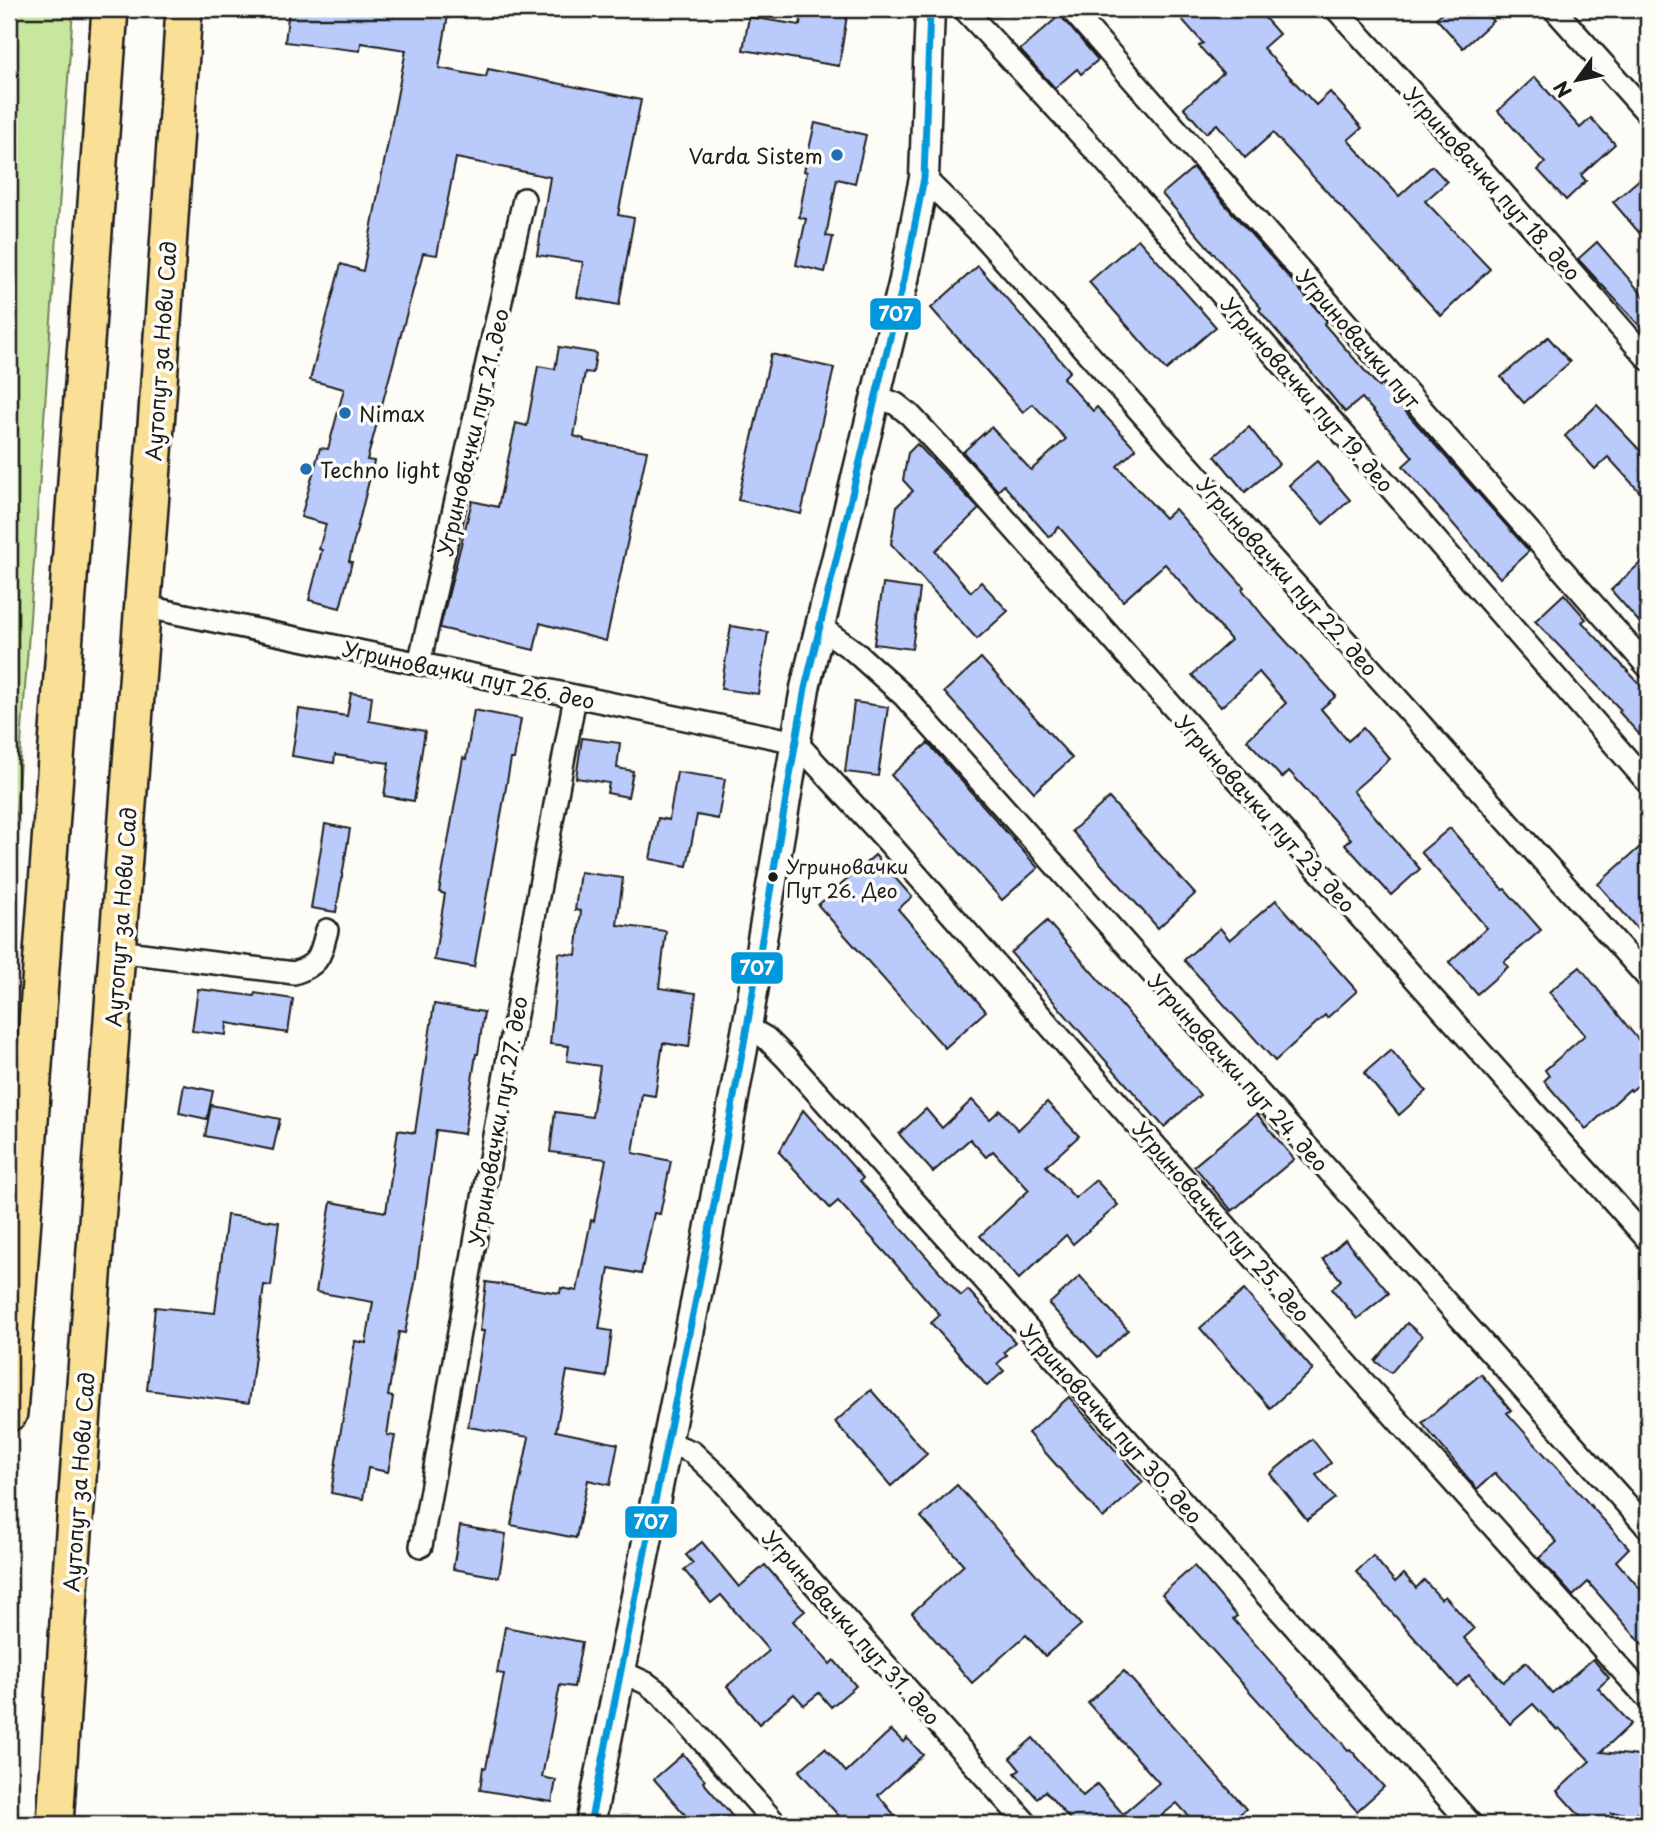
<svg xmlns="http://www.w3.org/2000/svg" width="1657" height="1833" font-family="'Playpen Sans',sans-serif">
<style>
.green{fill:#c7e69e;stroke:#72815d;stroke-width:2}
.building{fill:#bacbfb;stroke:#1c1c1c;stroke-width:2}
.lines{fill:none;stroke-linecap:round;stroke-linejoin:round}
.minor-casing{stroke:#1c1c1c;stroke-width:26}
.tertiary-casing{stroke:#1c1c1c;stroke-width:33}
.primary-casing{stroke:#1c1c1c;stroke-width:40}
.minor{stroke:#fdfcf7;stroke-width:21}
.tertiary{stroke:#fdfcf7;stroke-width:28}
.primary{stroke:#fadf96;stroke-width:35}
.bus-1-casing{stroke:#fdfcf7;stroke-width:12}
.bus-1{stroke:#0098da;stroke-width:7}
.poi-dot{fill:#1f6fb2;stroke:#fdfcf7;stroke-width:2.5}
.bus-dot{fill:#1c1c1c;stroke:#fdfcf7;stroke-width:2.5}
.labels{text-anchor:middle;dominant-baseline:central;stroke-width:7;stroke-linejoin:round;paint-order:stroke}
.bus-label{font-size:19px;fill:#1c1c1c;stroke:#fdfcf7;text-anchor:start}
.poi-label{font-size:21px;fill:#1c1c1c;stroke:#fdfcf7;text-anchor:start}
.street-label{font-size:21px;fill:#1c1c1c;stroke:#fdfcf7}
.line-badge{stroke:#fdfcf7;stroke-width:2.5}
.badge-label{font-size:19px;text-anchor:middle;font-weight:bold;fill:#fff}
</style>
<rect width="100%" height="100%" fill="#fdfcf7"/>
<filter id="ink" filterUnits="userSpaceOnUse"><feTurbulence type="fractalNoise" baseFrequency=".0143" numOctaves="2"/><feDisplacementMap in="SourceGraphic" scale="14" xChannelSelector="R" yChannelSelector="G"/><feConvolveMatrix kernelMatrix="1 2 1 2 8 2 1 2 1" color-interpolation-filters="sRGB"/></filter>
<g filter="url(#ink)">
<!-- green -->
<polygon class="green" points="9,9 73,9 9,915"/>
<!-- building -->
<g class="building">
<polygon points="289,9 449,9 439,68 486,77 488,69 641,100 618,215 634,218 619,305 577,297 583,262 537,255 550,177 456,158 437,255 423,253 367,460 374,461 349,561 352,562 340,608 309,600 322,550 319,549 326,524 301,517 320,448 328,449 344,389 310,380 341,264 363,271 406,50 361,43 360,51 285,42"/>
<polygon points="803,9 848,9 839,66 743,50 749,17 800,25"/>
<polygon points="1173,9 1257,9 1279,34 1263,48 1316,105 1330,92 1362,128 1348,140 1399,196 1432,166 1447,182 1425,201 1490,269 1441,316 1273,133 1245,158 1217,124 1206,133 1184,108 1223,73 1199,46 1203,43"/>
<polygon points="1447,9 1481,9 1493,21 1463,48 1436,18"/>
<polygon points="1060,15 1098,60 1081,74 1077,69 1055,88 1020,50"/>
<polygon points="1535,77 1580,128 1591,118 1615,144 1581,175 1586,181 1566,200 1538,170 1545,163 1498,111"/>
<polygon points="815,123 866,135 855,183 837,179 826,236 833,237 825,272 796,265 806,219 799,217 807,172 804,171"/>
<polygon points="1193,168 1327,321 1324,324 1379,387 1381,384 1529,551 1500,578 1403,466 1413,457 1362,398 1345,412 1259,310 1261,308 1162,194"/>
<polygon points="1648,172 1648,243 1613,202"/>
<polygon points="1138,239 1216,327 1166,370 1089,282"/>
<polygon points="1597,242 1648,301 1648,335 1578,259"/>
<polygon points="978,266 1070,371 1063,378 1093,411 1097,407 1136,449 1117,466 1165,518 1175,509 1244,587 1242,589 1264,617 1336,696 1321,709 1348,741 1363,728 1390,759 1353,791 1420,869 1391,895 1345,844 1351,839 1289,771 1282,778 1247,740 1286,703 1259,672 1221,707 1192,675 1231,640 1165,564 1123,601 1059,527 1049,537 1004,485 998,491 963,452 991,427 1031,470 1066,439 1033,404 1023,412 931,308"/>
<polygon points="1548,337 1570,362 1524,403 1501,377"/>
<polygon points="559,347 596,353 593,373 585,372 574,436 584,439 584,441 647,451 606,641 540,623 534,650 440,628 472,501 498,507 516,423 527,426 538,366 555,369"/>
<polygon points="771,354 834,368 801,514 738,500"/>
<polygon points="1597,405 1648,459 1648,501 1608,457 1595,469 1565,436"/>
<polygon points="1249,427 1279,464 1245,492 1215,456"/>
<polygon points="917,444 979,509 935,551 971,592 981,582 1008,611 977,639 891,544 897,506 913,491 903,480 908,453"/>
<polygon points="1317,461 1350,500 1323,524 1289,485"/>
<polygon points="1648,556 1648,632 1611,590"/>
<polygon points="883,584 920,589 912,649 874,644"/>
<polygon points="1564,594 1586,619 1582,622 1648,693 1648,744 1619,712 1621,710 1535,621"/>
<polygon points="731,626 768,632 758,694 721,689"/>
<polygon points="981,658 1072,758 1034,792 944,692"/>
<polygon points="351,693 372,696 369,721 425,731 414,801 384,796 389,763 335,755 334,763 292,756 299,709 347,716"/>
<polygon points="854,702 888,707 878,776 845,772"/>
<polygon points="474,710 521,719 514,759 511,759 474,967 434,960 445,894 439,892 463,758 466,759"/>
<polygon points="582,738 620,743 617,768 633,771 628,797 607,793 609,783 576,778"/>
<polygon points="928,743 1038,868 1002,900 891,775"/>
<polygon points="677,772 725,779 718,819 697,815 687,866 650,859 658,818 669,820"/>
<polygon points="1109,798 1195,894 1158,928 1072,831"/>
<polygon points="325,824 350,829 336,912 311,908"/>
<polygon points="1450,828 1503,890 1505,889 1541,930 1504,962 1508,967 1477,994 1449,962 1487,928 1421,852"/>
<polygon points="1648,840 1648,941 1598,884"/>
<polygon points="875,855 912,897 898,909 986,1011 945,1048 818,905"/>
<polygon points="580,872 623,878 617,925 666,931 659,988 696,993 689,1047 663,1043 655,1096 642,1094 633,1153 671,1161 660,1214 654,1213 641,1274 609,1268 599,1329 612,1331 606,1377 567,1371 556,1431 618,1444 610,1485 588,1480 576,1538 511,1525 529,1437 468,1427 484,1331 480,1331 486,1282 560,1293 561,1288 577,1291 591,1220 594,1221 606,1159 550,1152 555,1112 592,1117 600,1066 567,1061 569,1046 550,1044 559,953 576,955 581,911 575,910"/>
<polygon points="1276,900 1357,991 1327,1018 1325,1015 1275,1061 1184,960 1220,928 1230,940"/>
<polygon points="1047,921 1200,1095 1164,1127 1011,953"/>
<polygon points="1580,967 1648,1052 1648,1077 1631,1091 1630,1089 1586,1129 1544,1081 1549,1076 1545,1070 1585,1035 1549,992"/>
<polygon points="198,989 254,996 255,993 293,999 288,1033 227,1023 226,1035 192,1031"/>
<polygon points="434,1004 484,1012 478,1054 476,1054 464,1134 436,1130 415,1283 405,1333 399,1332 388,1396 393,1397 387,1435 395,1436 388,1472 368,1468 363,1499 331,1493 355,1341 366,1343 373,1302 316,1292 331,1202 386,1212 398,1130 415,1133"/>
<polygon points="1391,1050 1426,1091 1399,1115 1364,1073"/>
<polygon points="184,1085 213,1091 207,1119 179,1113"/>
<polygon points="972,1100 990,1119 1000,1110 1018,1130 1047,1102 1079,1136 1046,1166 1075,1198 1096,1180 1118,1205 1073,1244 1066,1235 1019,1279 980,1236 1029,1190 993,1151 986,1157 970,1139 933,1172 899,1134 926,1109 942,1128"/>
<polygon points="211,1105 280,1119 273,1150 205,1136"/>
<polygon points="803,1110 863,1178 860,1181 961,1296 968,1290 1015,1342 1004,1352 1007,1355 997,1364 1004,1371 987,1386 931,1323 940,1315 893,1261 838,1201 830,1208 779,1152"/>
<polygon points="1257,1114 1294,1159 1232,1211 1194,1166"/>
<polygon points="227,1215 279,1222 271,1286 264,1285 249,1403 147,1390 155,1307 215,1313"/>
<polygon points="1345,1240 1389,1293 1357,1319 1332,1289 1341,1280 1323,1259"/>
<polygon points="1080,1276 1128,1330 1098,1357 1049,1304"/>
<polygon points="1244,1290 1313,1370 1270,1408 1200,1328"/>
<polygon points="1407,1323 1422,1336 1391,1373 1375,1361"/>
<polygon points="1481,1374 1511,1410 1507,1413 1629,1548 1616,1561 1648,1598 1648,1651 1588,1582 1573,1596 1539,1558 1557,1542 1495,1473 1477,1489 1422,1423"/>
<polygon points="871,1390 927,1454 891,1486 835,1422"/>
<polygon points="1069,1397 1143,1482 1103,1518 1028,1433"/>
<polygon points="1312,1439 1331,1463 1316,1475 1335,1498 1307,1520 1270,1474"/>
<polygon points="957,1485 1081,1625 1045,1656 1026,1635 972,1683 912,1613 964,1565 921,1517"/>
<polygon points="460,1526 506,1534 499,1577 453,1569"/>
<polygon points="702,1542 739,1587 765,1565 805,1611 793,1621 830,1664 834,1660 856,1686 831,1707 819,1693 804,1705 794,1694 759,1724 727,1686 769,1651 721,1595 711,1603 684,1570 693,1563 686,1555"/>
<polygon points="1373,1556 1395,1582 1404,1574 1416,1588 1424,1580 1441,1599 1445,1596 1474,1629 1464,1638 1503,1682 1526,1662 1552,1693 1593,1659 1609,1678 1598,1688 1631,1724 1601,1752 1648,1757 1648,1813 1611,1813 1620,1824 1587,1824 1557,1791 1590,1761 1559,1728 1557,1730 1533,1704 1510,1724 1469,1675 1457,1686 1356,1572"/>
<polygon points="1194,1566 1237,1616 1233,1619 1348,1750 1350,1749 1384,1787 1357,1811 1162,1594"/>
<polygon points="505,1627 582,1642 574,1687 560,1685 542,1777 556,1780 552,1802 480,1790 483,1767 486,1768 504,1674 497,1673"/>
<polygon points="1124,1671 1246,1809 1228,1824 1196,1824 1177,1803 1151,1824 1074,1824 1045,1791 1037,1798 1015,1773 1020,1770 1010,1758 1033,1738 1083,1796 1097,1784 1123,1814 1159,1783 1088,1703"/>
<polygon points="891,1730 903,1742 907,1738 923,1755 878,1795 902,1824 846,1824 799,1771 825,1748 846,1772"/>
<polygon points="683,1754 705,1780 703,1782 739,1824 693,1824 654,1779"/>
</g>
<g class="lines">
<defs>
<g id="minor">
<polyline points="964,9 1105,161 1648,783"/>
<polyline points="1071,9 1648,667"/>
<polyline points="1336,9 1479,166 1648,359"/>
<polyline points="1554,9 1648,114"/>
<polyline points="924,178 979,232 1648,978"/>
<polyline points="876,396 896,404 910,415 967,476 1648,1240"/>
<polyline points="142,606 796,742 887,841 1350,1367 1648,1699"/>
<polyline points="819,626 854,651 904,696 1648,1528"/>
<polyline points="419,664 524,199"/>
<path d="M118,951l176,22c27,-9 26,-18 33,-43"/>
<polyline points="747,1027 766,1038 786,1058 1471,1824"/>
<polyline points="667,1442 692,1452 720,1478 1027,1824"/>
<polyline points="421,1546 505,1074 575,697"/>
<polyline points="620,1671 646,1683 661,1694 776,1824"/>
</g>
<polyline id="tertiary" points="590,1824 701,1274 747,1027 805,688 904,280 924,178 930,9"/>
<g id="primary">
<polyline points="9,1413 110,9"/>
<polyline points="55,1824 72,1560 157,412 184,9"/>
</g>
</defs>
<!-- minor casing -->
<use href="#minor" class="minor-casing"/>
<!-- tertiary casing -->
<use href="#tertiary" class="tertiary-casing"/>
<!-- primary casing -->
<use href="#primary" class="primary-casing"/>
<!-- minor -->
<use href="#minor" class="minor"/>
<!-- tertiary -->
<use href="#tertiary" class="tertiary"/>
<!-- primary -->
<use href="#primary" class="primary"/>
<defs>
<polyline id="bus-1" points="590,1824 701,1274 747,1027 805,688 904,280 924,178 930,9"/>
</defs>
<!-- bus-1 casing -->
<use href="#bus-1" class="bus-1-casing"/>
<!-- bus-1 -->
<use href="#bus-1" class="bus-1"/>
</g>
</g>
<!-- markers -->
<g class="poi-dot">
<circle cx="837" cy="155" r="7"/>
<circle cx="345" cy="413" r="7"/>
<circle cx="306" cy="469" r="7"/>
</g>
<circle class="bus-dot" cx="773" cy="877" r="6"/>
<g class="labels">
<!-- bus labels -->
<g class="bus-label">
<text x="786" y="866">Угриновачки<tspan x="786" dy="24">Пут 26. Део</tspan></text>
</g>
<!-- poi labels -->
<g class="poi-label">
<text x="823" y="155" text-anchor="end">Varda Sistem</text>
<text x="359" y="413">Nimax</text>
<text x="320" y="469">Techno light</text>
</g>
<!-- street labels -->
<g class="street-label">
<text transform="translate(1493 183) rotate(48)">Угриновачки пут 18. део</text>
<text transform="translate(1359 338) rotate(49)">Угриновачки пут</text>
<text transform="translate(160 351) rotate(-86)">Аутопут за Нови Сад</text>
<text transform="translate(1308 394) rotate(49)">Угриновачки пут 19. део</text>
<text transform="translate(472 432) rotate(-77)">Угриновачки пут 21. део</text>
<text transform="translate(1288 576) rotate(48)">Угриновачки пут 22. део</text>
<text transform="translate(469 674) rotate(12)">Угриновачки пут 26. део</text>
<text transform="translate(1266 813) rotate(48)">Угриновачки пут 23. део</text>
<text transform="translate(120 917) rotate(-86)">Аутопут за Нови Сад</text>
<text transform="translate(1239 1072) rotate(48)">Угриновачки пут 24. део</text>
<text transform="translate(497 1121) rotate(-80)">Угриновачки пут 27. део</text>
<text transform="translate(1222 1221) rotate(49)">Угриновачки пут 25. део</text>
<text transform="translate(1112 1423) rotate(48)">Угриновачки пут 30. део</text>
<text transform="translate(78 1482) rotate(-86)">Аутопут за Нови Сад</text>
<text transform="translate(852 1627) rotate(48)">Угриновачки пут 31. део</text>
</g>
</g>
<g class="line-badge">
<rect x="869" y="297" width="53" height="34" rx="7" fill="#0098da"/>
<rect x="730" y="951" width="54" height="34" rx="7" fill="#0098da"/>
<rect x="624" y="1505" width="54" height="34" rx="7" fill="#0098da"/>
</g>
<g class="badge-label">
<text x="896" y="321">707</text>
<text x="757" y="975">707</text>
<text x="651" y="1529">707</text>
</g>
<!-- margin -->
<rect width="1657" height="1833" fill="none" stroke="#fdfcf7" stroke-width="35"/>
<rect x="18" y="18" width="1622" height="1798" fill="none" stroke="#1c1c1c" stroke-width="2.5" filter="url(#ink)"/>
<!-- north arrow -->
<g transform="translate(1577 80) rotate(237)" stroke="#fdfcf7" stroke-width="5" paint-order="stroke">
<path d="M0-5L12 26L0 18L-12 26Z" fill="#1c1c1c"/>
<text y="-10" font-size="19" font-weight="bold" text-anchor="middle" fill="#1c1c1c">N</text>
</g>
</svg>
